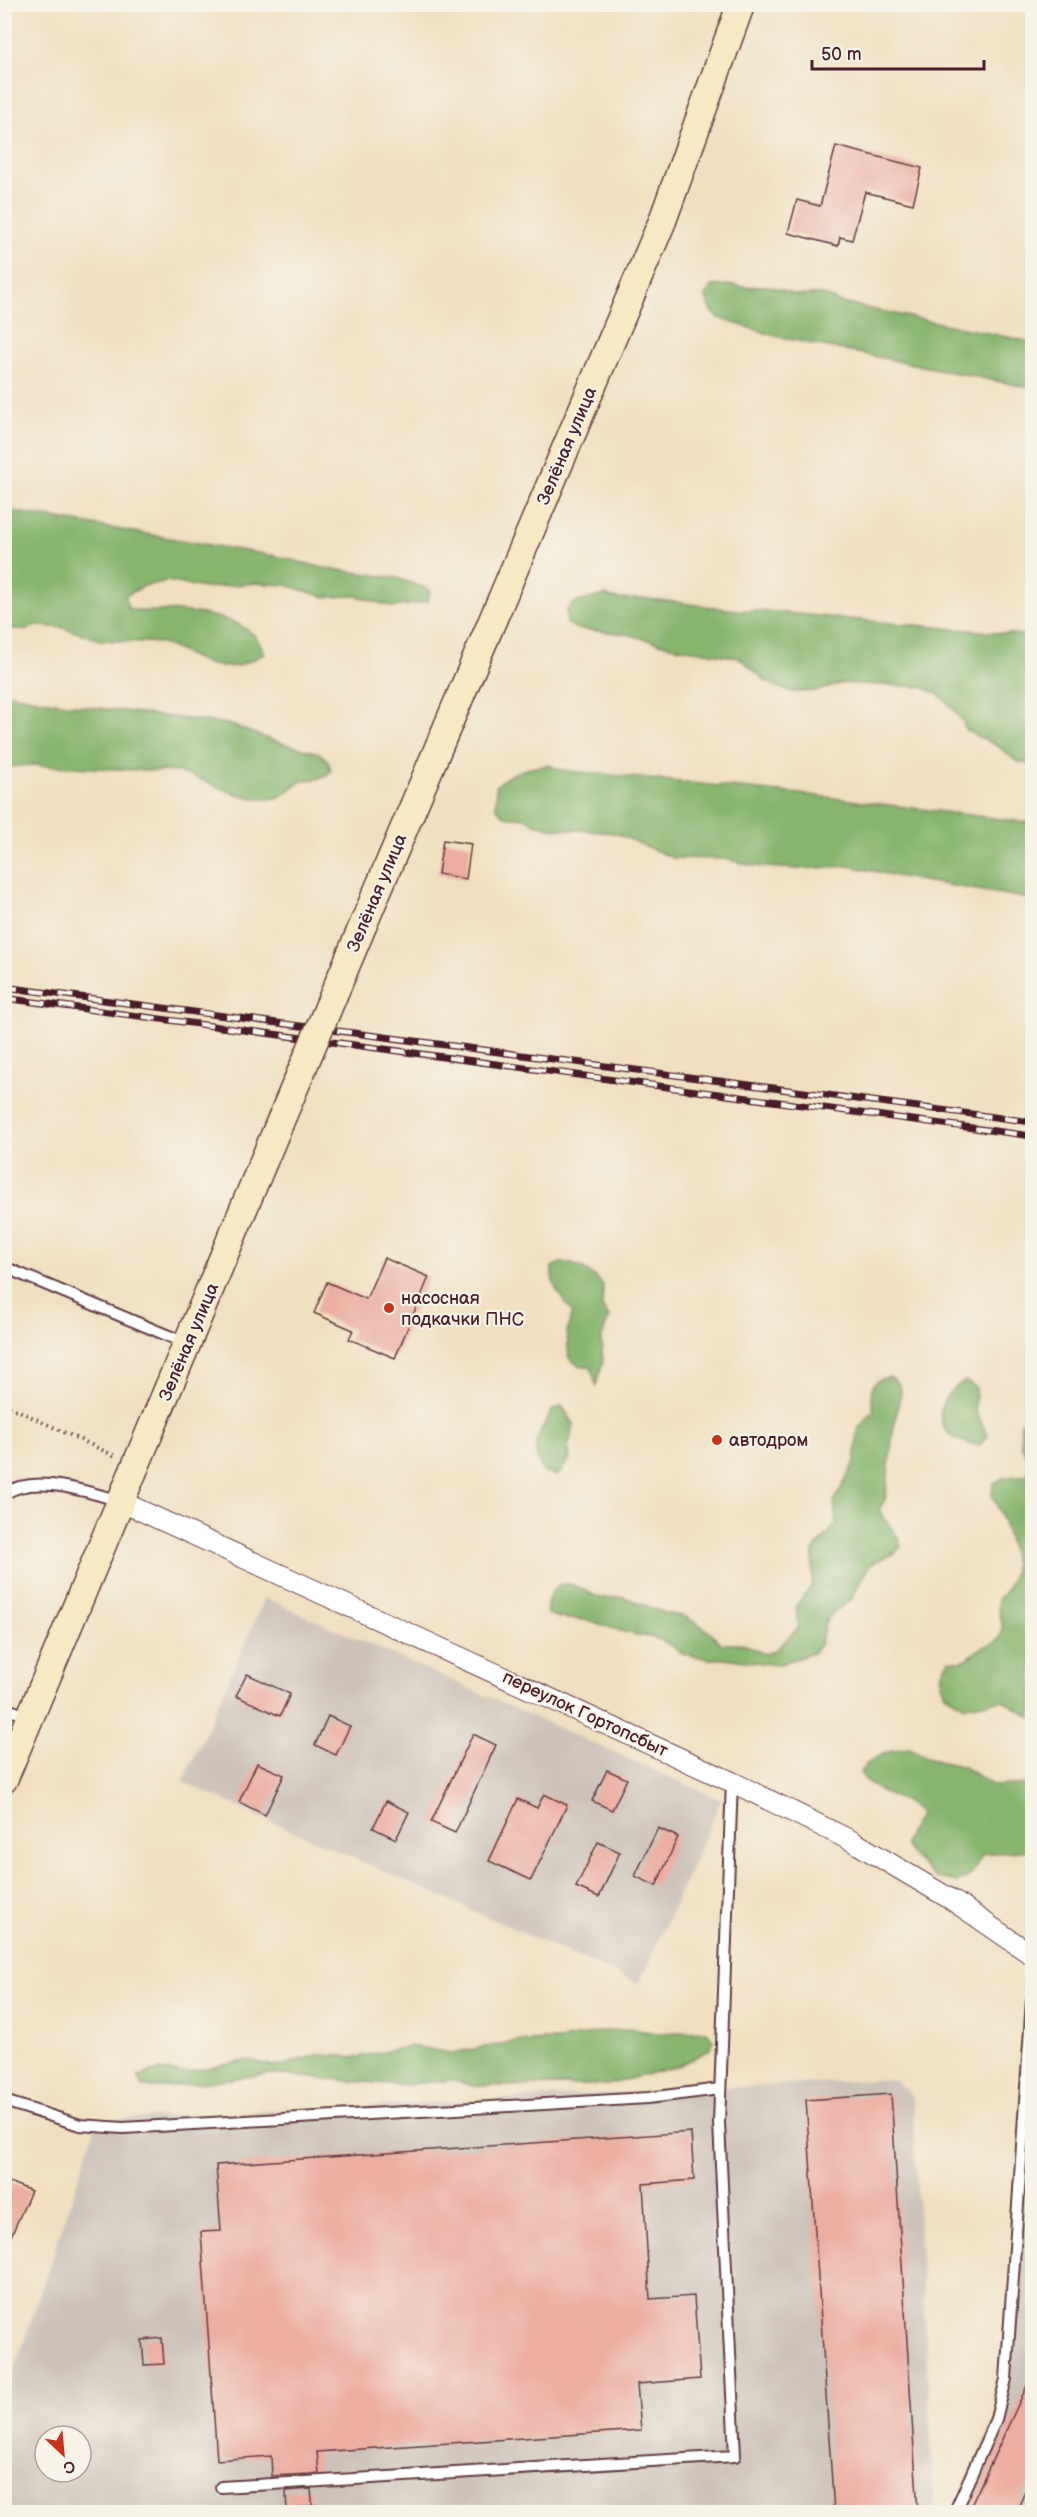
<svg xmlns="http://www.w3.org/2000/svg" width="1037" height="2517" font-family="'Balsamiq Sans',sans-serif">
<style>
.industrial{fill:#cdc2b9;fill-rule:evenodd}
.forest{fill:#87b56e;stroke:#686a4c;stroke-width:1.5}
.building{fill:#ebaea1}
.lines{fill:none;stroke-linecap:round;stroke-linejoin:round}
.lane-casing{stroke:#633c42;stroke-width:14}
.street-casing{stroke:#633c42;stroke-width:22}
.secondary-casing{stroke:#633c42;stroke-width:30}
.path{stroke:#633c42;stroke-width:4;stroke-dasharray:1.5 4.5;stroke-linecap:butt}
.lane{stroke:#fff;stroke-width:10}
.street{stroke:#fff;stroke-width:20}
.secondary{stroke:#f7e9c3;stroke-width:27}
.rail-casing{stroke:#4a1f2b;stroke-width:7}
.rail{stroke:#f7f3e8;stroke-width:4.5;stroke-dasharray:14;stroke-linecap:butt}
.secondary-bridge-casing{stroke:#633c42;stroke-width:30;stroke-linecap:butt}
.secondary-bridge{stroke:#f7e9c3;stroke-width:27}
.poi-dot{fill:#c8321e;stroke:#f7f3e8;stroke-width:2}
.labels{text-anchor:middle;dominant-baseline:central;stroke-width:4.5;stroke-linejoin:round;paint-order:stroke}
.street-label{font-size:18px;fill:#4a1f2b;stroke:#f7f3e8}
.poi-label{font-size:18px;fill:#4a1f2b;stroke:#f7f3e8;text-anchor:start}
</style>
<rect width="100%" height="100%" fill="#f7f3e8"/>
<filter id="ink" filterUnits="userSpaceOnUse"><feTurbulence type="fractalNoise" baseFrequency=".0167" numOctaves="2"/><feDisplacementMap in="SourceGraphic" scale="12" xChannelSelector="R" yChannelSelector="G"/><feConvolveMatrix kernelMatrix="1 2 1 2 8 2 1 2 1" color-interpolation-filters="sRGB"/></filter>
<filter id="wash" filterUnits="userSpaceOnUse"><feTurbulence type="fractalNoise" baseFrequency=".008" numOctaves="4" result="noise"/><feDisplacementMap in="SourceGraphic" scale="24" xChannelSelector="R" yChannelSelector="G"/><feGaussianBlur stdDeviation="1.35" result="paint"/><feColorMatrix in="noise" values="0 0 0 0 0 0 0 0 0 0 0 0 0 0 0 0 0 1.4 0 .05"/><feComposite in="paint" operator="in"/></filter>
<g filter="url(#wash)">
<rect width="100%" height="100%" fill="#f0e0c1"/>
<!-- industrial -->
<g class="industrial">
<polygon points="265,1598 721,1800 639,1984 183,1782"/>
<path d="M895,2079l17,18 23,415h-930v-113l93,-279zM45,2436h36v36h-36z"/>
<polygon points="1032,2087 1032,2512 953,2512 1004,2400"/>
</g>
<!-- forest -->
<g class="forest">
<path d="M734,285c13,5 20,0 32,1 11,0 21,8 32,9 16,1 25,-4 39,7l195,40v46l-253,-51 -61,-19 -8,-10 -5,-12 7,-10z"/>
<path d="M5,510l270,46 49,12 73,10 33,12 -2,11 -35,6 -36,-11 -32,1 -39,-12 -30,-2 -52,5 -37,-7 -23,5 -19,10 3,12c16,6 33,2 50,3 23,2 58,7 75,23 5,5 9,14 12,20l-27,12 -16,1 -14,-3 -46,-21 -62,-3 -40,-13 -25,-1 -10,4 -20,-3z"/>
<path d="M605,595c13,7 26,3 41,4 39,2 77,13 117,12l269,25v129l-16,-4 -18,-15 -32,-15 -3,-10 -17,-20 -10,-8 -14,-6 -80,-4 -24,8 -28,1 -23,-10 -27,-24 -70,-12 -43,-12 -49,-5 -11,-6 -1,-12 8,-8z"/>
<path d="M5,693l60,11 163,20 47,17 44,12 9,8 3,10c-12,11 -15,6 -29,10 -8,3 -13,13 -27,17 -33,7 -65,-19 -97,-26l-145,-7 -28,2z"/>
<path d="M548,765l13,5 248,25 223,28v76l-126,-21 -57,-12 -51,3 -45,-3 -27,-7 -53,-1 -58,-25 -65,-5 -15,-4 -10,-6 -21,-2 -8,-9v-21c15,-15 32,-18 52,-21z"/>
<path d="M563,1262c16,2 29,11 40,23l-1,22 7,10 -8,23 2,22 -7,23 -5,-18 -13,-2 -9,-7 -2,-25 5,-21c-10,-14 -22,-26 -20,-45z"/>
<path d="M890,1377l8,6 3,10 -8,39 -8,68 -6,9c5,15 17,19 22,37l-7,8 -20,8 -7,7 -16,31 -19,13 -7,10 -5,22 -7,8 -36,12 -46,-6h-22l-25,-5 -19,-12 -11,-4 -26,-5 -42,-13 -27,-2 -11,-4c-3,-15 2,-21 12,-30h11l29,14 24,-1 41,16 21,4 19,11 17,16h21l22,10 11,-4 22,-22 -2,-22 16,-20 1,-35 23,-27 -2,-22 21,-41 3,-32 16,-19c-5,-18 -5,-31 16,-33z"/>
<path d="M966,1381l10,7 -1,22 13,26 -9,10c-10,-3 -20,-4 -28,-10 -21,-18 -7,-46 15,-55z"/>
<path d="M562,1406l12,18 -6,23 2,11 -12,18 -15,-4c-15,-33 -5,-30 8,-61z"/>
<path d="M1032,1414v304l-29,-18 -38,6 -20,-12 -4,-10 1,-13 7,-11c5,1 9,2 13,1 8,-2 9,-6 15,-10 9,-7 21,-5 25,-18 3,-12 -6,-20 -4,-32 1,-5 5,-6 8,-11 3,-5 7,-14 8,-21 2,-9 -15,-65 -22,-73l1,-12 10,-6 24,-3 4,-10 -10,-21v-21z"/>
<path d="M909,1748l21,11 34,8 29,19 39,-2v66l-49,4 -12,21 -12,7 -23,-4 -25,-24 -6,-9 4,-13 12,-19c-18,-19 -47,-16 -61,-41 13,-17 28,-21 49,-24z"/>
<polygon points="631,2029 657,2033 706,2031 714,2040 709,2050 678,2066 607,2085 474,2086 451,2080 403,2085 268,2074 169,2087 143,2087 137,2076 159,2070 182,2073 249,2060 273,2066 284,2065 317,2055 360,2057 410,2046 451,2053 519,2041 562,2040 604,2031"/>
</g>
<g id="blocks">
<!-- building -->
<g class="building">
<polygon points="836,146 922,168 913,204 865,192 852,240 840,237 838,246 788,233 797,200 820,206"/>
<polygon points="443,840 471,844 466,879 438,874"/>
<polygon points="384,1258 429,1277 395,1358 349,1339 353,1330 314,1313 327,1282 366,1299"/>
<polygon points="247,1674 290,1694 280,1716 236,1696"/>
<polygon points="328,1716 350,1726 336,1755 315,1745"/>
<polygon points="473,1734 496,1745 455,1833 431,1822"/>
<polygon points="257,1763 284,1775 265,1815 239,1802"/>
<polygon points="607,1770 627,1779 612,1810 592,1801"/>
<polygon points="544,1794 567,1805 531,1880 489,1861 518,1799 537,1808"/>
<polygon points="386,1801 409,1812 396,1839 373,1828"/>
<polygon points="658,1828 678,1837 656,1886 635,1876"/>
<polygon points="598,1842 620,1852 599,1897 576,1887"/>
<polygon points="891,2094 918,2512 834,2512 806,2100"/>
<polygon points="691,2132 694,2180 643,2184 650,2299 694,2296 700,2379 637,2384 641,2430 317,2452 319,2473 310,2474 272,2476 271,2456 217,2460 201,2232 221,2231 216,2165"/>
<polygon points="4,2180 31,2191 4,2252"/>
<polygon points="162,2338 164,2364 144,2365 142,2340"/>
<polygon points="1032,2375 1032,2476 1016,2512 968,2512"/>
<polygon points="311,2489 313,2512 287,2512 286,2491"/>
</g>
</g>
</g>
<g filter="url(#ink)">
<use href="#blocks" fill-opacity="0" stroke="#633c42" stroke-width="1.5"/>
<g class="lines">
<defs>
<g id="lane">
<polyline points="4,1267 188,1344"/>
<path d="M4,1494c31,-21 84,-2 116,7"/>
<polyline points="4,1708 30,1717"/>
<polyline points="4,2101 80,2125 123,2128 648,2098 720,2089"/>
<polyline points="221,2487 735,2456 719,2123 732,1782"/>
<polyline points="955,2511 996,2419 1006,2379 1032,2000"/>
</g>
<polyline id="street" points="122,1502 732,1782 854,1842 952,1900 1032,1955"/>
<g id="secondary">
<polyline points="374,899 662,222 741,4"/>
<polyline points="4,1779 259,1172"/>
</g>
</defs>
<!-- lane casing -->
<use href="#lane" class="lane-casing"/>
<!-- street casing -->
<use href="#street" class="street-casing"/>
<!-- secondary casing -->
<use href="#secondary" class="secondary-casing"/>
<!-- path -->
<polyline class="path" points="4,1404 115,1456"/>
<!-- lane -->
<use href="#lane" class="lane"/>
<!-- street -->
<use href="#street" class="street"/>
<!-- secondary -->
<use href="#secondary" class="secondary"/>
<defs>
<g id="rail">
<polyline points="4,987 1032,1122"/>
<polyline points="4,998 1032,1136"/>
</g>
</defs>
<!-- rail casing -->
<use href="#rail" class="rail-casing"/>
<!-- rail -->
<use href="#rail" class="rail"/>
<defs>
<polyline id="secondary-bridge" points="259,1172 374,899"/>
</defs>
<!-- secondary-bridge casing -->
<use href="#secondary-bridge" class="secondary-bridge-casing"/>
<!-- secondary-bridge -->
<use href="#secondary-bridge" class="secondary-bridge"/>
</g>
</g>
<!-- markers -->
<g class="poi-dot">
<circle cx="389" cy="1308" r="6"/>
<circle cx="717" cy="1440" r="6"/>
</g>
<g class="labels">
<!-- street labels -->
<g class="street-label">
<text transform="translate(567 446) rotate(-67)">Зелёная улица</text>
<text transform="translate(377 893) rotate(-67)">Зелёная улица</text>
<text transform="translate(189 1342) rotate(-67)">Зелёная улица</text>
<text transform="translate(585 1714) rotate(25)">переулок Гортопсбыт</text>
</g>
<!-- poi labels -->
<g class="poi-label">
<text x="401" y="1298">насосная<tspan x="401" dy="21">подкачки ПНС</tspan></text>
<text x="729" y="1440">автодром</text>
</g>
</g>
<!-- margin -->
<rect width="1037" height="2517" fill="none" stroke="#f7f3e8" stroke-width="24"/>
<!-- north arrow -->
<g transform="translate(63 2454) rotate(154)"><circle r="28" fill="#f7f3e8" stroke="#b29e9c" stroke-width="1.5"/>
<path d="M0-4.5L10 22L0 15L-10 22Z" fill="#c8321e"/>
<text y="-9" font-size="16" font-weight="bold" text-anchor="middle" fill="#4a1f2b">С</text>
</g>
<!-- scale -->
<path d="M812 60v9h172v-9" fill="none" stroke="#4a1f2b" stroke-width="3"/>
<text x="821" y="60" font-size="18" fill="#4a1f2b" stroke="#f7f3e8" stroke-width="4.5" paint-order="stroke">50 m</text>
</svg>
